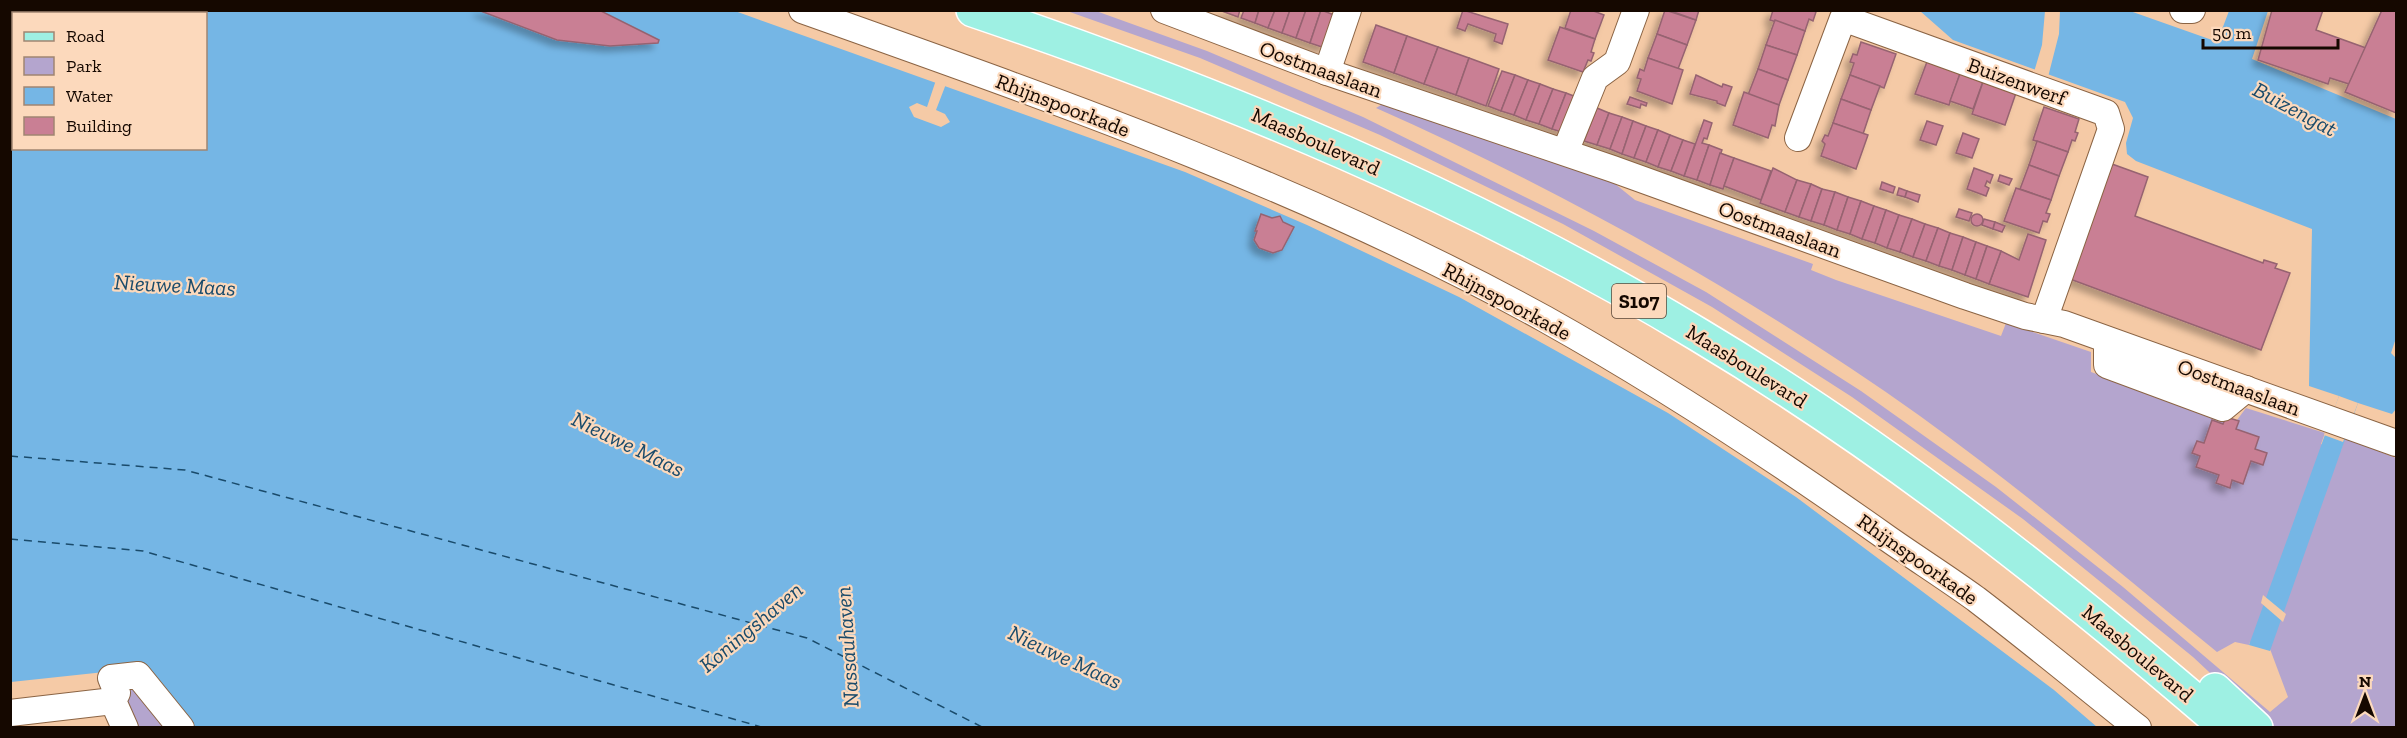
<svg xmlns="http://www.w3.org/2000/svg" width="2407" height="738" font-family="'Zilla Slab',serif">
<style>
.green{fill:#b4a5ce}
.water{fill:#75b6e5;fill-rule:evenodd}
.pier{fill:#f5caa6}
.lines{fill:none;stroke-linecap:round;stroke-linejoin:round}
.ferry{stroke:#1a4b6b;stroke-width:1.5;stroke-dasharray:8 6;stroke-linecap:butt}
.building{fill:#c97f94;stroke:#966371;stroke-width:1.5;filter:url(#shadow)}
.minor-casing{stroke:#8b6444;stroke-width:28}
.major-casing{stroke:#fff;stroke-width:36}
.minor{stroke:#fff;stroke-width:26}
.major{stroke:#9ef0e3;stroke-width:33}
.labels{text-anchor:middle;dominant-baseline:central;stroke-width:4.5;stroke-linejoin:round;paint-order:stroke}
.shield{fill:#fcd9bc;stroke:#5a4738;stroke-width:1.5}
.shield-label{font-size:20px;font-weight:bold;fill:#150800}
.street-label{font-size:21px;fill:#150800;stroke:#fcd9bc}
.water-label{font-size:22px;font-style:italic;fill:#1a4b6b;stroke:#fcd9bc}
</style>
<defs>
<filter id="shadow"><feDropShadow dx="-5.5" dy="5.5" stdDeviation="3" flood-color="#0004"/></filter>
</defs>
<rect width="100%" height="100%" fill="#f5caa6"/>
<!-- green -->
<g class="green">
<path d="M1067,11h29l111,40 156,66 231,114 112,61 155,99 135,96 127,100 147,125 18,-15 -18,-48 -20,-7 -1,3 -14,-3 -18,10c-98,-80 -194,-162 -297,-236 -165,-118 -359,-226 -544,-308l10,-6 223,77 26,21 178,64 -2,6 25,10 165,56 5,-13 85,29v20l143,52 12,-16 79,25 -4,11 20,6 4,-12 51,20v269h-128l-75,-70 -170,-138 -171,-122 -140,-90 -149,-83 -183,-89 -180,-77z"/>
<polygon points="137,679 172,727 136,727 116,682"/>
</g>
<!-- water -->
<g class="water">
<path d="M10,11h725l450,161 122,53 152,72 209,116 128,84 258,193 43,37 -1907,1 -48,-60 -131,14zM14,14h192v134h-192z"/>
<polygon points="1920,11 2130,11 2212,40 2221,32 2229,11 2268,11 2252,59 2396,119 2396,338 2391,353 2396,358 2396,409 2392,414 2358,403 2270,651 2249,645 2339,396 2309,386 2312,229 2136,161 2127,154 2126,143 2133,118 2125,102 1953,40"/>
</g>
<!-- pier -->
<g class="pier">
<polygon points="2045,11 2060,11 2059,34 2048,77 2034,72 2042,45"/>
<polygon points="936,80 946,84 936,110 945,114 950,122 941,127 914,117 909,107 917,103 927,107"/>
<polygon points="2339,396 2358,403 2343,442 2324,435"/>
<polygon points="2263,595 2286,614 2283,622 2261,603"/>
</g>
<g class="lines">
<!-- ferry -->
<g class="ferry">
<polyline points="10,456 185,470 807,638 984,728"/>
<polyline points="10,539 143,551 765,728"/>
</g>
</g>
<!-- building -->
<g class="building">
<polygon points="478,10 599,10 659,40 658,43 610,46 557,40"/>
<polygon points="1219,10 1240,10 1238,17"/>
<polygon points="1244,10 1259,10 1255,23 1241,18"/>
<polygon points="1259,10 1275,10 1268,28 1255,23"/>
<polygon points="1275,10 1290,10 1282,33 1268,28"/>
<polygon points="1290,10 1306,10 1296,38 1282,33"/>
<polygon points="1306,10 1321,10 1310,43 1296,38"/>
<polygon points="1321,10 1337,16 1325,48 1310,43"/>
<polygon points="1463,10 1508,24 1502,44 1494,41 1496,34 1468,24 1465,31 1457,28"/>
<polygon points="1571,10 1591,10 1604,15 1595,39 1565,28"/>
<polygon points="1665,10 1696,20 1687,45 1657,34"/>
<polygon points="1668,10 1699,10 1696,20"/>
<polygon points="1773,10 1812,10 1816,12 1813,21 1809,19 1805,31 1770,20"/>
<polygon points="2272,10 2323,10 2316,30 2366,48 2349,84 2330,78 2328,84 2258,60"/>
<polygon points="2382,10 2396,10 2396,113 2345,92"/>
<polygon points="1775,20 1805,31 1797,55 1766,45"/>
<polygon points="1376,25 1407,36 1394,73 1363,62"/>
<polygon points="1560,27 1595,39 1591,52 1594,53 1591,61 1588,60 1583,72 1548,60"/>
<polygon points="1657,34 1687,45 1678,69 1648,58"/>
<polygon points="1407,36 1438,47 1424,84 1394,73"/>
<polygon points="1861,42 1896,54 1884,88 1850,75 1854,63 1850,62 1853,54 1857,55"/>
<polygon points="1766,45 1797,55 1788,80 1758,69"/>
<polygon points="1438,47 1469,58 1456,95 1424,84"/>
<polygon points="1469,58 1499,69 1486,106 1456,95"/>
<polygon points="1648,58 1683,70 1672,104 1637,91 1641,79 1637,78 1640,69 1644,71"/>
<polygon points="1928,59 1961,71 1949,105 1915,94"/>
<polygon points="1758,69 1788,80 1779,105 1748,95"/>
<polygon points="1502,71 1515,75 1501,111 1488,106"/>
<polygon points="1961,71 1984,79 1973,109 1950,101"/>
<polygon points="1515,75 1528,80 1514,115 1501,111"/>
<polygon points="1696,75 1722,87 1723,84 1732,87 1725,106 1717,103 1717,101 1690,94"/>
<polygon points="1850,75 1880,86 1871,110 1841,99"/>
<polygon points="1984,79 2017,90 2005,125 1972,114"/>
<polygon points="1528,80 1540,84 1526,120 1514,115"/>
<polygon points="1540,84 1553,89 1539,124 1526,120"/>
<polygon points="1553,89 1566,93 1552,129 1539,124"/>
<polygon points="1744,92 1779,105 1775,126 1772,125 1768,138 1733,125"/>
<polygon points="1566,93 1579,98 1565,133 1552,129"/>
<polygon points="1630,97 1647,103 1646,106 1641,104 1640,108 1627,104"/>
<polygon points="1841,99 1871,110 1863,134 1833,123"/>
<polygon points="2044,107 2079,119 2075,132 2078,133 2075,141 2072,140 2068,152 2033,140"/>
<polygon points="1597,108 1609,113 1597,145 1584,141"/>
<polygon points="1609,113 1622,117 1610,149 1597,145"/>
<polygon points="1622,117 1633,121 1622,154 1610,149"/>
<polygon points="1704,120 1712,123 1707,139 1704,138 1702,143 1709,145 1697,180 1684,176"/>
<polygon points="1633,121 1646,126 1634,158 1622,154"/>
<polygon points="1927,121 1943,126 1936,145 1920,140"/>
<polygon points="1833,123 1868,135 1856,169 1821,156 1825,144 1822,141 1825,135 1828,136"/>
<polygon points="1646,126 1658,130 1646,162 1634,158"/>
<polygon points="1658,130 1670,135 1658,167 1646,162"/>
<polygon points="1963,133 1979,139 1972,158 1956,153"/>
<polygon points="1670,135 1683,140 1671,171 1658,167"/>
<polygon points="1683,140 1695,144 1684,176 1671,171"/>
<polygon points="2037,141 2068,152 2059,176 2029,165"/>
<polygon points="1709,145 1722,150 1710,185 1697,180"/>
<polygon points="1720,153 1734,158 1723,189 1710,185"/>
<polygon points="1734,158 1771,171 1761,200 1724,186"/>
<polygon points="2112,164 2148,177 2135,216 2263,263 2264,260 2277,264 2275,268 2290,273 2261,350 2070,279"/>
<polygon points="2029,165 2059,176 2051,200 2020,189"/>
<polygon points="1773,168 1797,180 1785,212 1760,203"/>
<polygon points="1974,168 1993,175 1990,183 1987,181 1985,186 1989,188 1986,196 1967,189"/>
<polygon points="2000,175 2012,179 2009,185 1998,181"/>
<polygon points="1797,180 1811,184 1799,217 1785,212"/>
<polygon points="1882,182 1895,187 1893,193 1880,189"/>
<polygon points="1811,184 1822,189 1811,221 1799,217"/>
<polygon points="1899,188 1907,191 1905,197 1897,195"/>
<polygon points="2016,188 2051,200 2046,213 2050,214 2047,222 2043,221 2039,233 2004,221"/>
<polygon points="1822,189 1835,192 1824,225 1811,221"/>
<polygon points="1907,191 1920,195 1918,202 1905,197"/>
<polygon points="1835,192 1848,197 1837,230 1824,225"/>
<polygon points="1848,197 1861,201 1850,234 1837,230"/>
<polygon points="1861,201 1874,206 1862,239 1850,234"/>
<polygon points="1874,206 1886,210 1875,243 1862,239"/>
<polygon points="1959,209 1972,213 1969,221 1956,217"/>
<polygon points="1886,210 1899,215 1887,248 1875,243"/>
<polygon points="1261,214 1272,218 1280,216 1283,222 1294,227 1282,250 1273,253 1259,248 1254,240 1257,231 1255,231"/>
<circle cx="1977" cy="220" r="6"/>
<polygon points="1899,215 1912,219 1900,252 1887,248"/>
<polygon points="1912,219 1925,224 1913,257 1900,252"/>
<polygon points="1984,219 1995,222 1993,229 1982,225"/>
<polygon points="1995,222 2005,226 2002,232 1993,229"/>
<polygon points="1925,224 1938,228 1926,261 1913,257"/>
<polygon points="1938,228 1950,233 1939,266 1926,261"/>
<polygon points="1950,233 1963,237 1952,270 1939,266"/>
<polygon points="2028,234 2046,240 2028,297 1989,284 2001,251 2019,260"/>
<polygon points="1963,237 1976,242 1965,275 1952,270"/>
<polygon points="1976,242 1987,246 1976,279 1965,275"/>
<polygon points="1987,246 2001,251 1989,284 1976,279"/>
<polygon points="2226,417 2239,421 2236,429 2259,437 2255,449 2267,453 2263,465 2251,461 2243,484 2232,480 2230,488 2216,483 2219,475 2196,467 2200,456 2192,453 2197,441 2204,443 2212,420 2223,424"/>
</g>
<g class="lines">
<defs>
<g id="minor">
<path d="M802,10c253,90 508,179 743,309 118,66 232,141 342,219 30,21 60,40 89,61 55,42 108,86 162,129"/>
<polyline points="1164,10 1327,72 1613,169 1965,296 2025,316 2064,324 2396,443"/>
<polyline points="2183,10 2192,10"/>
<polyline points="1327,72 1348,10"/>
<polyline points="1798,138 1843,18 2106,113 2111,129 2044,320"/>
<polyline points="1565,152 1595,78 1617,62 1636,10"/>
<polyline points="2107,340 2107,365 2223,408 2246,389"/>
<polyline points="10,713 113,701"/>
<polyline points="125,728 113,701 117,693 111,678 138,675 181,728"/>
</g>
<g id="major">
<path d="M973,10c251,85 498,187 726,325 189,113 361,249 528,393"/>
<polyline points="2215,690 2256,728"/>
</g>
</defs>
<!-- minor casing -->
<use href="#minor" class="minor-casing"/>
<!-- major casing -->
<use href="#major" class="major-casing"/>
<!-- minor -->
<use href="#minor" class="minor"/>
<!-- major -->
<use href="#major" class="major"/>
</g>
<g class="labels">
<!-- shield labels -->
<rect class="shield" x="1612" y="284" width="54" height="34" rx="4.5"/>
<g class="shield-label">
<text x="1639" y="301">S107</text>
</g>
<!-- street labels -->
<g class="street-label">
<text transform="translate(1321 69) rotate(20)">Oostmaaslaan</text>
<text transform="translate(2017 81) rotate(20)">Buizenwerf</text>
<text transform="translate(1063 105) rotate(21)">Rhijnspoorkade</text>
<text transform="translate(1316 141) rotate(24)">Maasboulevard</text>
<text transform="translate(1780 229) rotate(20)">Oostmaaslaan</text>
<text transform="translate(1507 301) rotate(28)">Rhijnspoorkade</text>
<text transform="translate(1747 366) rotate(32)">Maasboulevard</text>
<text transform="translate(2239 387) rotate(20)">Oostmaaslaan</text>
<text transform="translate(1918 559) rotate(35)">Rhijnspoorkade</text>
<text transform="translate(2138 653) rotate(40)">Maasboulevard</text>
</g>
<!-- water labels -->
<g class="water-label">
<text transform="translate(2295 109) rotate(28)">Buizengat</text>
<text transform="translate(175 285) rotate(3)">Nieuwe Maas</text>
<text transform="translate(628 444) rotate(26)">Nieuwe Maas</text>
<text transform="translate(751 627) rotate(-40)">Koningshaven</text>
<text transform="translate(847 647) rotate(-94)">Nassauhaven</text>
<text transform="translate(1065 657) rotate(25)">Nieuwe Maas</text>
</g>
</g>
<!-- border -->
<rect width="2407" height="738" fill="none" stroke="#150800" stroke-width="24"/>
<!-- legend -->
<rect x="12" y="12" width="195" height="138" fill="#fcd9bc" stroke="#a08571" stroke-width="1.5"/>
<rect x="24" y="32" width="30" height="9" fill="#9ef0e3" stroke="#a08571" stroke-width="1.5"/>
<text x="66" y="42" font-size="18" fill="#150800">Road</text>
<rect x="24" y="57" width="30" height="18" fill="#b4a5ce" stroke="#a08571" stroke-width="1.5"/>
<text x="66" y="72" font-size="18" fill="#150800">Park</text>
<rect x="24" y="87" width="30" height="18" fill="#75b6e5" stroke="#a08571" stroke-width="1.5"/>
<text x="66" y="102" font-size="18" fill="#150800">Water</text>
<rect x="24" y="117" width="30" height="18" fill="#c97f94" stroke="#a08571" stroke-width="1.5"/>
<text x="66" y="132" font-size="18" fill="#150800">Building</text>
<!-- north arrow -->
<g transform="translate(2365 696)" stroke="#fcd9bc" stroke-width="4.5" paint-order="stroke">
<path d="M0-4.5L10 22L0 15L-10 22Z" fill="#150800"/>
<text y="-9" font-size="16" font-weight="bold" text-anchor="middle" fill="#150800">N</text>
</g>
<!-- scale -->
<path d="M2203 39v9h135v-9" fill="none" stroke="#150800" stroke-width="3"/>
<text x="2212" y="39" font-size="18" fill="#150800" stroke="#fcd9bc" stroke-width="4.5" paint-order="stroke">50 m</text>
</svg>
